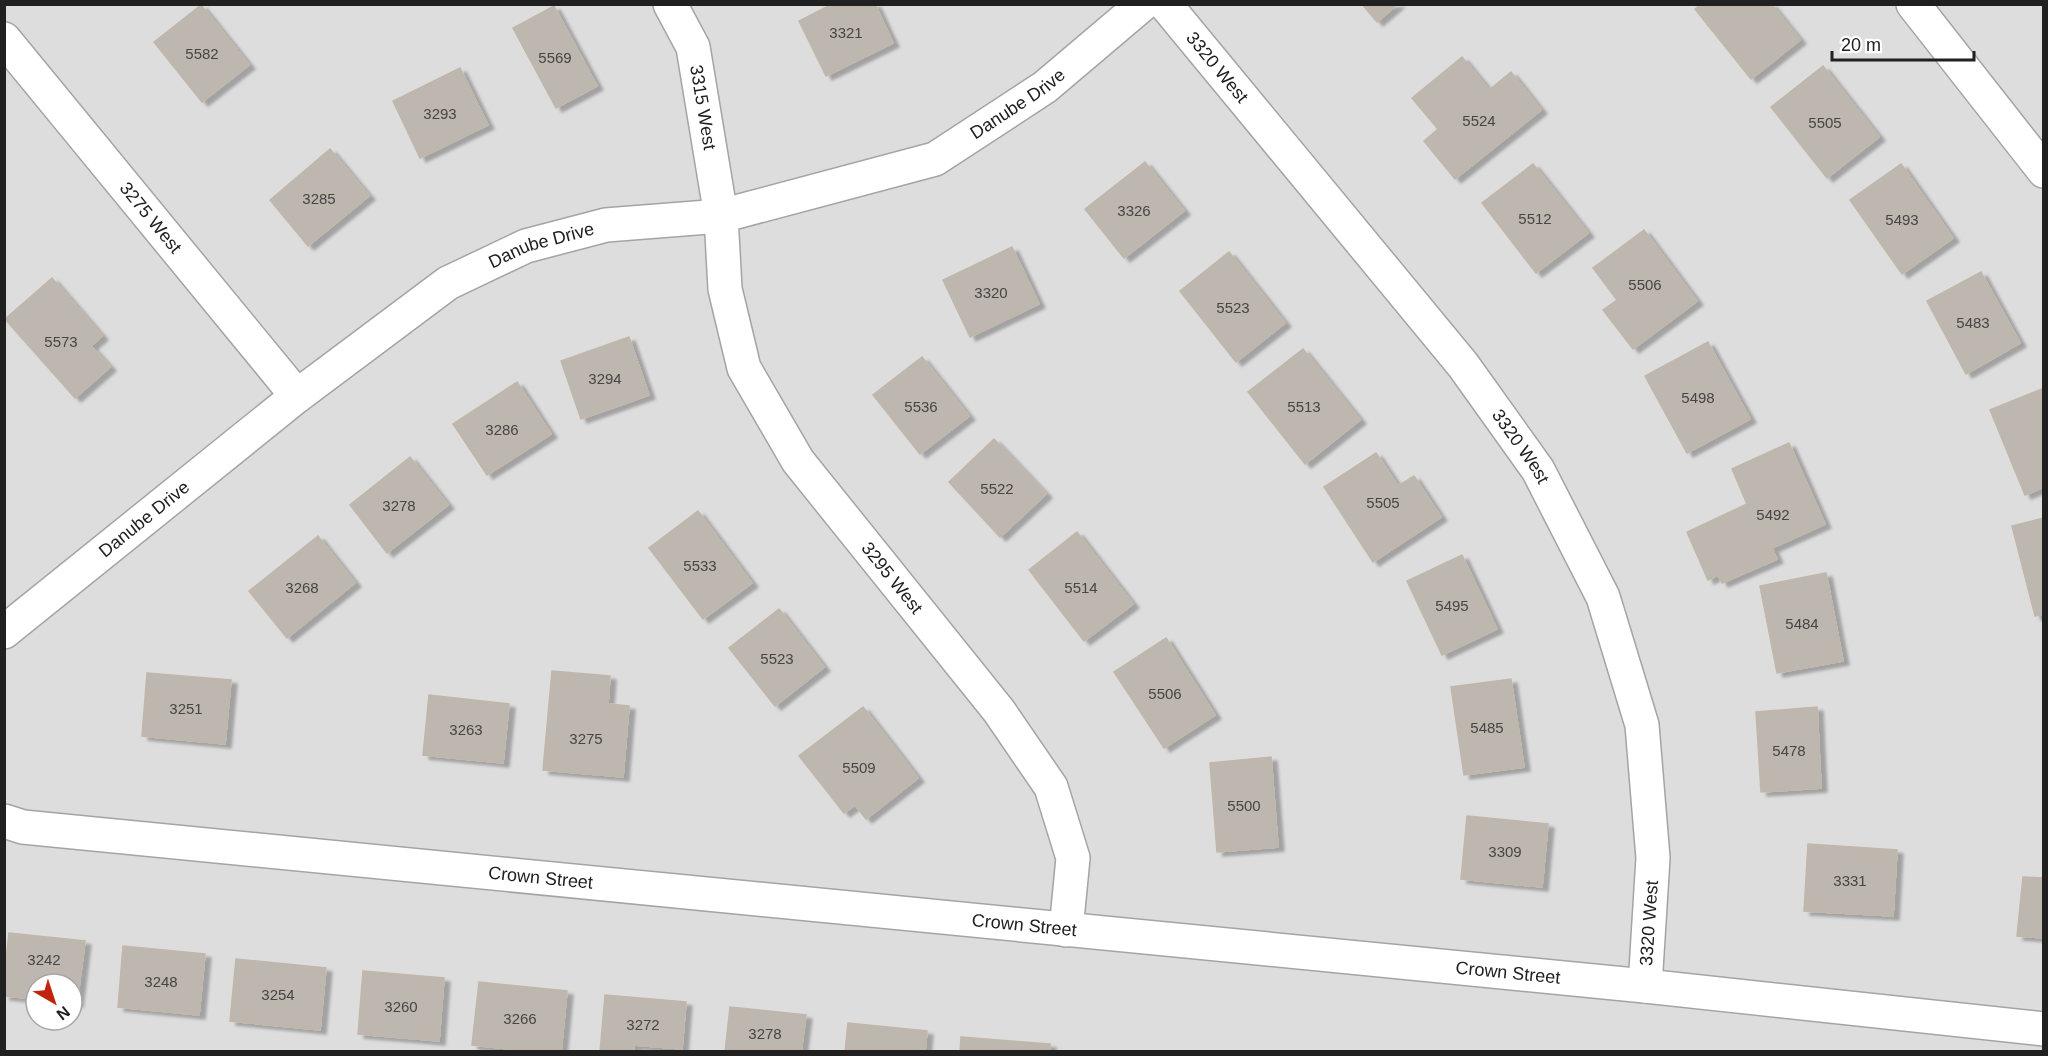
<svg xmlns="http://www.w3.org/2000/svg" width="2048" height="1056" font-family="Helvetica,sans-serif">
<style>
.residential{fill:#dedddd;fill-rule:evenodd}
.building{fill:#bdb7b0;stroke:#c0b7aa;stroke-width:1.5;filter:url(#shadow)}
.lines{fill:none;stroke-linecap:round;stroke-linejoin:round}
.minor-casing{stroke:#a4a4a4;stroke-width:36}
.minor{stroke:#fff;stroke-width:33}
.labels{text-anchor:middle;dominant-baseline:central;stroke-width:4.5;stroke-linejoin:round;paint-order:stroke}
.number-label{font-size:15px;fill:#474644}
.street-label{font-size:18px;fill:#202020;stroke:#fff}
</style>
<defs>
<filter id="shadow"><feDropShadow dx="6" dy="4" stdDeviation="1.5" flood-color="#0004"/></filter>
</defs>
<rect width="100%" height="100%" fill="#f0eee7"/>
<!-- residential -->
<path class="residential" d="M5,5h2038v1046l-2038,1zM36,984h36v36h-36z"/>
<!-- building -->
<g class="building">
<polygon points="832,4 875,4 893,43 826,76 799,21"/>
<polygon points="1362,4 1398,4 1377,22"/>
<polygon points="1701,4 1771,4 1800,40 1751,79 1695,9"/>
<polygon points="201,5 249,65 202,102 154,42"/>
<polygon points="554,6 597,86 556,108 513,28"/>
<polygon points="1462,57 1489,90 1511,72 1541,110 1455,179 1424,141 1438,129 1412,98"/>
<polygon points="1823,66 1879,137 1827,178 1771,107"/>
<polygon points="460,68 488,125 420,158 393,101"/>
<polygon points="330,149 369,196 308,246 270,200"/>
<polygon points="1145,162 1184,211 1124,258 1085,209"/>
<polygon points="1533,164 1588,233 1536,273 1482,203"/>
<polygon points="1901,164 1953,238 1902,274 1850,200"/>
<polygon points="1644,230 1697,301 1633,349 1603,310 1617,300 1593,268"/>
<polygon points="1012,247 1039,304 970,337 943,280"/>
<polygon points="1229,252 1285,323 1236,362 1180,291"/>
<polygon points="1981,272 2020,343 1966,374 1927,301"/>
<polygon points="52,278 102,336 91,346 110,367 75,398 5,319"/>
<polygon points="629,337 649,395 581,419 561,361"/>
<polygon points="1708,342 1750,419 1687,453 1645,376"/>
<polygon points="1303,349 1360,420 1305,464 1248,392"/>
<polygon points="922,357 969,416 920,454 873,395"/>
<polygon points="517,382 551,434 487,475 453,424"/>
<polygon points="2044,388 2044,487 2025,495 1990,410"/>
<polygon points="994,439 1046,494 1000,537 949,482"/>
<polygon points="1789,443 1825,524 1772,548 1777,559 1722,583 1718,575 1708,580 1687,532 1747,504 1732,469"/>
<polygon points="1376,453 1398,486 1414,476 1441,517 1373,562 1324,487"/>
<polygon points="410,457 448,505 387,553 350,505"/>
<polygon points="698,511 752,583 703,619 649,548"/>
<polygon points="2044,518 2044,614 2035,616 2012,526"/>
<polygon points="1077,532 1133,604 1084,641 1029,570"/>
<polygon points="318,536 355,583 287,638 249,591"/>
<polygon points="1462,555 1497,629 1442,655 1407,581"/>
<polygon points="1826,573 1843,661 1777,673 1760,586"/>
<polygon points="779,609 824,667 775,706 729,648"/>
<polygon points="1166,638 1215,715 1164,748 1114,672"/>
<polygon points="552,671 610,676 608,704 629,706 623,777 543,770"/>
<polygon points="147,673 231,680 225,744 142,736"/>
<polygon points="1511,679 1524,767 1464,775 1451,687"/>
<polygon points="429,695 509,704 503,763 423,755"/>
<polygon points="863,707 918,778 866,819 855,805 844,813 799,756"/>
<polygon points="1817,707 1821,788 1761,792 1756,712"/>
<polygon points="1271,757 1278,847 1217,852 1210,763"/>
<polygon points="1467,816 1548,824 1542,887 1461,879"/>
<polygon points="1808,844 1897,850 1893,916 1804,911"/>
<polygon points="2023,877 2044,878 2044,938 2017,936"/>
<polygon points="9,933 85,941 77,1003 72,1003 72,984 36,984 36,999 4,996 4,977"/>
<polygon points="123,946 205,954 199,1015 118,1007"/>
<polygon points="236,959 326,968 320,1030 230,1021"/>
<polygon points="363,971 444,978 439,1041 358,1034"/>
<polygon points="479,982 567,991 561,1052 538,1052 472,1045"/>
<polygon points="605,995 686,1002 682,1049 634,1045 634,1052 600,1052"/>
<polygon points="730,1007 806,1015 801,1052 725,1052"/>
<polygon points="848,1023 927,1031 925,1052 845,1052"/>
<polygon points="961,1037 1050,1044 1050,1052 960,1052"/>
</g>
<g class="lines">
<defs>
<g id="minor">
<path id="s1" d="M670,4l23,43 28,169 4,73 19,79 54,93 201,250 52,76 22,71 -7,72"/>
<path id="s2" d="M1165,4l298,361 75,105 65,127 39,128 11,133 -8,128"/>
<polyline points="1913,4 2044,171"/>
<path id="s3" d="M4,39l293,357"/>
<path id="s4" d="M4,632l293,-236 151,-113 78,-37 80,-21 115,-9 214,-57 110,-72 98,-83"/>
<path id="s5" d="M4,821l19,6 1622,159 399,43"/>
</g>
</defs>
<!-- minor casing -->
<use href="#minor" class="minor-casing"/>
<!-- minor -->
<use href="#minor" class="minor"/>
</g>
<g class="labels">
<!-- number labels -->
<g class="number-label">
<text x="846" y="32">3321</text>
<text x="202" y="53">5582</text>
<text x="555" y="57">5569</text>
<text x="440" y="113">3293</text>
<text x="1479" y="120">5524</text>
<text x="1825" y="122">5505</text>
<text x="319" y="198">3285</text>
<text x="1134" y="210">3326</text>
<text x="1535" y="218">5512</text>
<text x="1902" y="219">5493</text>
<text x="1645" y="284">5506</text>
<text x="991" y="292">3320</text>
<text x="1233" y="307">5523</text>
<text x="1973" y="322">5483</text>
<text x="61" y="341">5573</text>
<text x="605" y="378">3294</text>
<text x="1698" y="397">5498</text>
<text x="921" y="406">5536</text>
<text x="1304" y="406">5513</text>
<text x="502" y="429">3286</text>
<text x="997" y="488">5522</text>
<text x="1383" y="502">5505</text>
<text x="399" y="505">3278</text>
<text x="1773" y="514">5492</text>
<text x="700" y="565">5533</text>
<text x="302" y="587">3268</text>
<text x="1081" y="587">5514</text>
<text x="1452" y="605">5495</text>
<text x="1802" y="623">5484</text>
<text x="777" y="658">5523</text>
<text x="1165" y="693">5506</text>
<text x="186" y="708">3251</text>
<text x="1487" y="727">5485</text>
<text x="466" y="729">3263</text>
<text x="586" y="738">3275</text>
<text x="1789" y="750">5478</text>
<text x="859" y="767">5509</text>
<text x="1244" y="805">5500</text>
<text x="1505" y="851">3309</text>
<text x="1850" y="880">3331</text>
<text x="44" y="959">3242</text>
<text x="161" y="981">3248</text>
<text x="278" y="994">3254</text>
<text x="401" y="1006">3260</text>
<text x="520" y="1018">3266</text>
<text x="643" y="1024">3272</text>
<text x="765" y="1033">3278</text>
</g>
<!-- street labels -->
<g class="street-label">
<text stroke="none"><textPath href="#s2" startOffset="82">3320 West</textPath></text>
<text stroke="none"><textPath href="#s4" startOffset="1170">Danube Drive</textPath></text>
<text stroke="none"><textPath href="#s1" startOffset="110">3315 West</textPath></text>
<text stroke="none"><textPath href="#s3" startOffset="231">3275 West</textPath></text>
<text stroke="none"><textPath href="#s4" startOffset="666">Danube Drive</textPath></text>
<text stroke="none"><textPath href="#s2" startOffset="568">3320 West</textPath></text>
<text stroke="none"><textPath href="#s4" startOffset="180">Danube Drive</textPath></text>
<text stroke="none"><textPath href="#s1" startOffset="632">3295 West</textPath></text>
<text stroke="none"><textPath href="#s5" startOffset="540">Crown Street</textPath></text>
<text transform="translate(1649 923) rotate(-86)">3320 West</text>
<text stroke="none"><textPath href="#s5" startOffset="1026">Crown Street</textPath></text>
<text stroke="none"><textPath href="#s5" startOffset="1512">Crown Street</textPath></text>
</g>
</g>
<!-- border -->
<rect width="2048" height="1056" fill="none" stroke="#202020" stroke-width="12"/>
<!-- north arrow -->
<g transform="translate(54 1002) rotate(141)"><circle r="28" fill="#ffffff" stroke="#a6a6a6" stroke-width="1.5"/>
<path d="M0-4.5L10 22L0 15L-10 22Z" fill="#c1240e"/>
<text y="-9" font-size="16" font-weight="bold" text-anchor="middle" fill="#202020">N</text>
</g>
<!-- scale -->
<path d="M1832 51v9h142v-9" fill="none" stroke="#202020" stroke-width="3"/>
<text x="1841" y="51" font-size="18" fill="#202020" stroke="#ffffff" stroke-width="4.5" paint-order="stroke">20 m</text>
</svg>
